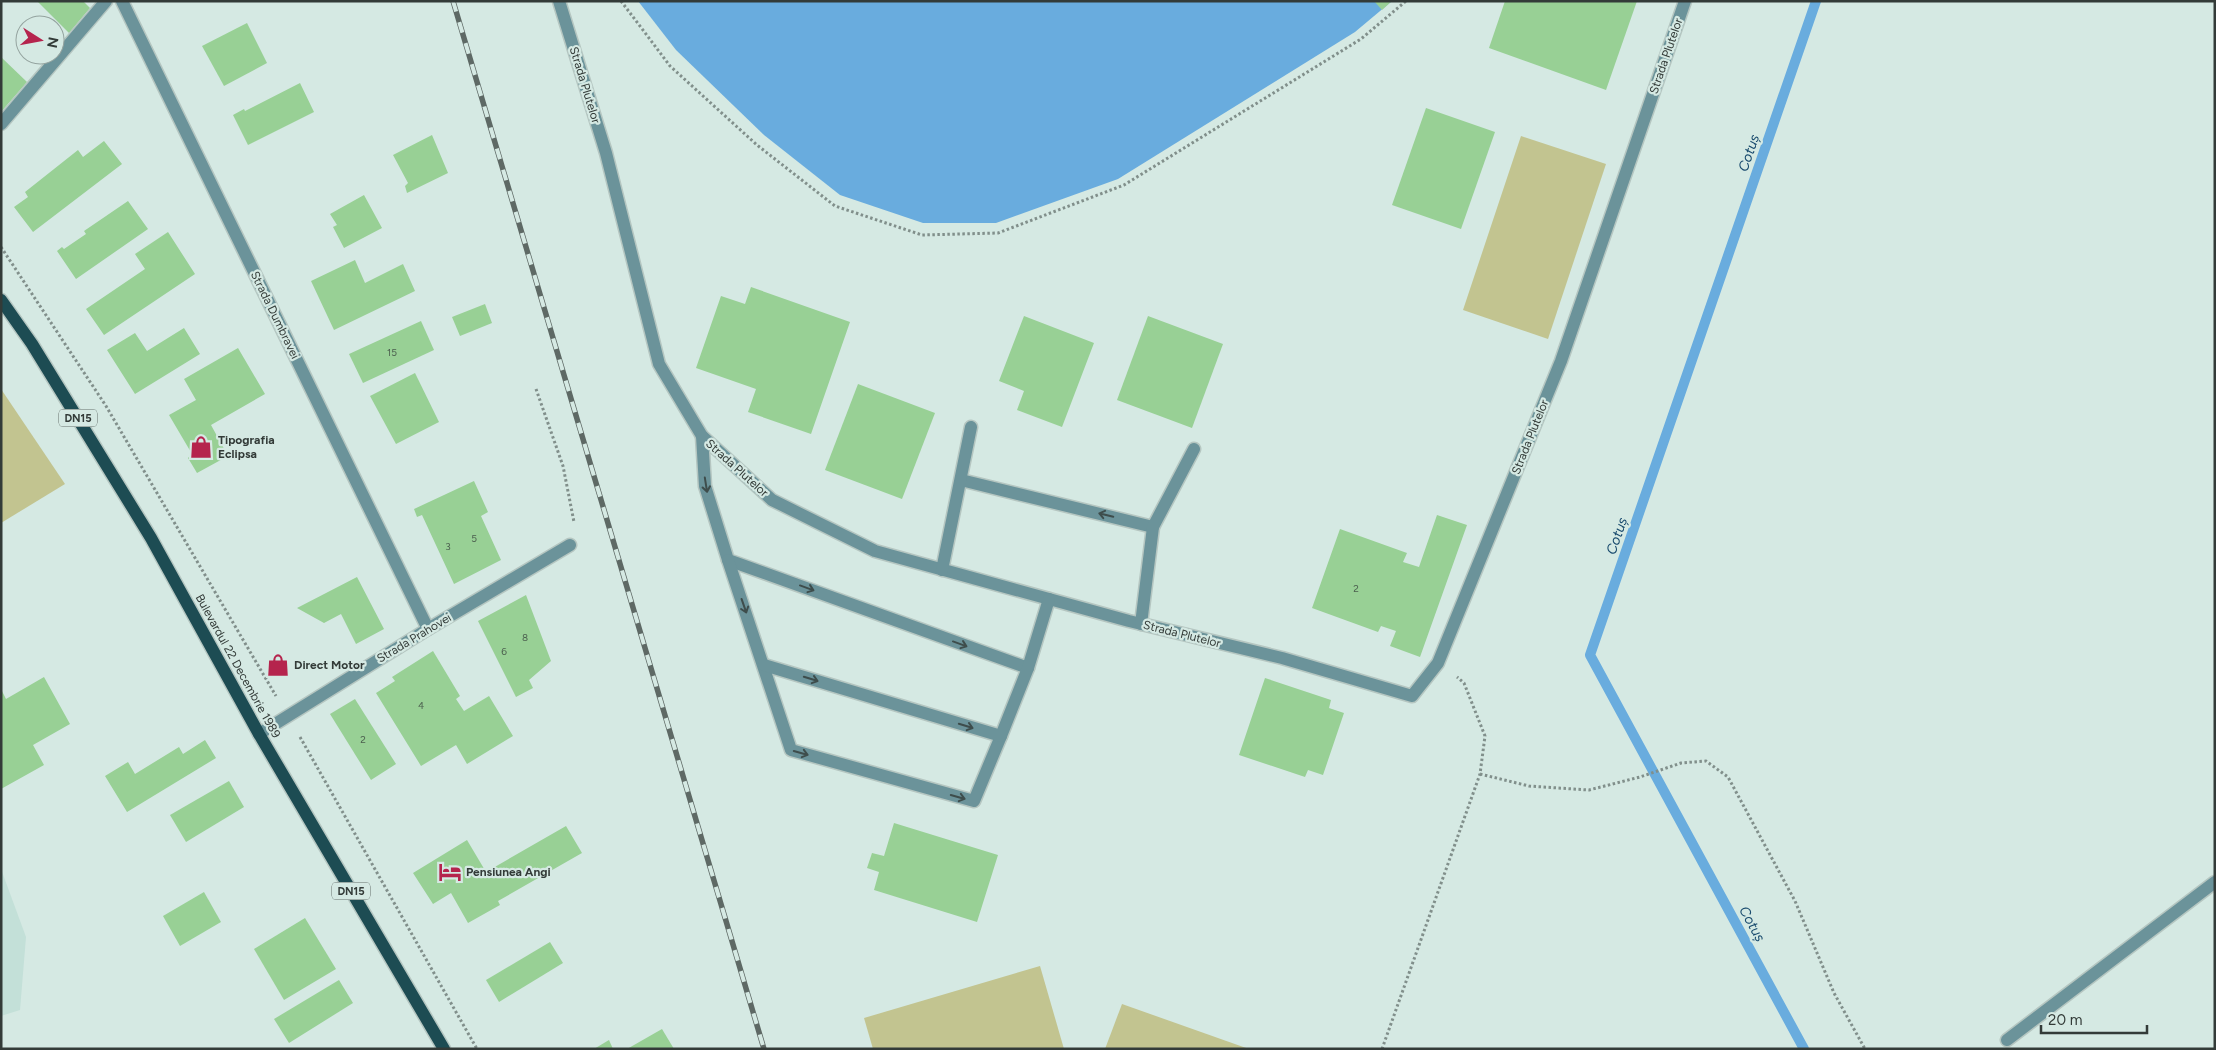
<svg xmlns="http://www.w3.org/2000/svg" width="2216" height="1050" font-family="Figtree,sans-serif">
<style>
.built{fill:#c3e0d8}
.green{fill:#c2c490}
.water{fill:#69acde}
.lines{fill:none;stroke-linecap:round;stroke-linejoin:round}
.stream{stroke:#69acde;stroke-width:10}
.building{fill:#98d095}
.minor-casing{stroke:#b5c6c1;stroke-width:15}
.major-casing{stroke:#b5c6c1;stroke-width:15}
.path{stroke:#818f8b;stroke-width:3;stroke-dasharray:2.5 2.5;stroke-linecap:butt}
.minor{stroke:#6b939a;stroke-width:12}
.major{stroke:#1d4c53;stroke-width:12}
.rail-casing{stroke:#5e6965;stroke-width:5.5}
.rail{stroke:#d5e9e3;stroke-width:4;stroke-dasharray:11;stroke-linecap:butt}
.oneway{stroke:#3e4d4c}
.labels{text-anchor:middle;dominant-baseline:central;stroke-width:4.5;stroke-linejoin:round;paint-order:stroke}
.number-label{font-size:10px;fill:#4c604f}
.shield{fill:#d5e9e3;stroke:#646f6b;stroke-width:1}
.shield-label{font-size:11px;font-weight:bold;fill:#333b38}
.street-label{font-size:12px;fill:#333b38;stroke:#d5e9e3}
.poi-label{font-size:12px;font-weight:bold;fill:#333b38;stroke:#d5e9e3;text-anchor:start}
.water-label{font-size:14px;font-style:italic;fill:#184a6d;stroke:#d5e9e3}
</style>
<rect width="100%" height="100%" fill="#d5e9e3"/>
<!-- built -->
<polygon class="built" points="1,869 26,937 20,1010 1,1016"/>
<!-- green -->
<g class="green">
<polygon points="1521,136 1606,164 1548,339 1463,310"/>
<polygon points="1,389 65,484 1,523"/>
<polygon points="1040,966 1064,1049 873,1049 864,1018"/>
<polygon points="1122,1004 1249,1049 1105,1049"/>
</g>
<!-- water -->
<polygon class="water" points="638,1 1392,1 1355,32 1118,179 996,223 923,223 840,195 764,135 676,50"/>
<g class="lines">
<!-- stream -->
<polyline class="stream" points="1804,1049 1590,655 1816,1"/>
</g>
<!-- building -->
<g class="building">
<polygon points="37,1 83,1 90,8 69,33"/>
<polygon points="1374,1 1392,1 1382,10"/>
<polygon points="1505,1 1637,1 1606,90 1489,48"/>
<polygon points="247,23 267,63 224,86 202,46"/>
<polygon points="1,57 27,82 1,112"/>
<polygon points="300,83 314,112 248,145 233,115 244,109 245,111"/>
<polygon points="1426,108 1495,132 1461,229 1392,205"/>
<polygon points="432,135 448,173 407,193 405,186 408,183 393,155"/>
<polygon points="104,141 122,164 33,232 14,207 28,197 25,192 78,150 83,157"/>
<polygon points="364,195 382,228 344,248 333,227 337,225 330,214"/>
<polygon points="128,201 148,229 76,279 57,251 62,247 64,249 86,234 84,231"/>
<polygon points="168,232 195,274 104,335 86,309 145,269 135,254"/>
<polygon points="355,260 365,283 403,264 415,291 334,330 311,281"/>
<polygon points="751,287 850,322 811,434 748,412 756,389 696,368 721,296 745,304"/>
<polygon points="485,304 492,323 460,336 452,317"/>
<polygon points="1024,316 1094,343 1062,427 1017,410 1024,391 999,381"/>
<polygon points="1148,316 1223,344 1192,428 1117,400"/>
<polygon points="421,321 434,350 363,383 349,354"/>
<polygon points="184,328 200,354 135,394 107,350 135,333 147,351"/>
<polygon points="238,348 265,394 211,425 228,456 197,473 188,458 192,454 169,415 196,400 184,379"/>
<polygon points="415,373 439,422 396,444 370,396"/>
<polygon points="858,384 935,413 902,499 825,470"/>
<polygon points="474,481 488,512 481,516 501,560 454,584 422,515 417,517 414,509"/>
<polygon points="1437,515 1467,525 1420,657 1390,646 1396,631 1381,626 1378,632 1312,608 1340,529 1407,553 1403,562 1419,567"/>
<polygon points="357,577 384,629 356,644 341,614 324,623 297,608"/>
<polygon points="526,595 551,661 529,680 533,688 516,697 478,621"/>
<polygon points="433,651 460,696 456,699 464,711 489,696 513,736 467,764 456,745 421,766 376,693 395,681 392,677"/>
<polygon points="44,677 70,724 33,745 44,765 1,789 1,689 6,699"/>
<polygon points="1265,678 1331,700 1329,708 1344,713 1323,775 1308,770 1305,777 1239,755"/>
<polygon points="355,699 396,764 371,780 330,714"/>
<polygon points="205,740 216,758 127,812 105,776 128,762 135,774 179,747 183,754"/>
<polygon points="229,781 244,807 186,842 170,815"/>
<polygon points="894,823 998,855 977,922 874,890 879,872 867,868 872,853 884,856"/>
<polygon points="566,826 582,853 498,901 500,905 468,923 451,893 433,904 413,873 467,840 486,872"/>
<polygon points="204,892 221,922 180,946 163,916"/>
<polygon points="305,918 336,969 284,1000 254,949"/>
<polygon points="550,942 563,963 499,1002 486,980"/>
<polygon points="339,980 353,1003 289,1043 274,1019"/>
<polygon points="662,1029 674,1049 627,1049"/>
<polygon points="609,1040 613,1049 594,1049"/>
</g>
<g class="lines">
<defs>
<g id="minor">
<polyline points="122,1 428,629"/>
<polyline points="559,1 606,153 659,364 702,436 772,500 875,551 1129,621 1282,658 1412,696 1438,663 1561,361 1685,1"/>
<polyline points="1,124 106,1"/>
<polyline points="702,436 705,486 728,560 1028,668"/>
<polyline points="961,480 1153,527"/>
<polyline points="728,560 791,750 974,801 1001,736"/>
<polyline points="942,570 971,427"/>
<polyline points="1141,624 1153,527 1194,449"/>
<polyline points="764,665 1001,736 1028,668 1049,599"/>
<polyline points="259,734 428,629 570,545"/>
<polyline points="2007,1040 2215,882"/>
</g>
<polyline id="major" points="1,300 32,344 151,538 259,734 444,1049"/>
</defs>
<!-- minor casing -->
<use href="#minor" class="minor-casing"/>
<!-- major casing -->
<use href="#major" class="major-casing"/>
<!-- path -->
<g class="path">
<polyline points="621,1 670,66 757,145 835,206 922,235 998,233 1124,185 1361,39 1406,1"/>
<polyline points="1,247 106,406 276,696"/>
<polyline points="536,389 563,466 574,522"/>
<polyline points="300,737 477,1049"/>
<polyline points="1480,774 1529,786 1589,790 1640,777 1681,763 1706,761 1728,777 1795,901 1834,993 1865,1049"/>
<polyline points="1382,1049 1480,774 1485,736 1464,683 1457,677"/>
</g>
<!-- minor -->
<use href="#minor" class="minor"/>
<!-- major -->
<use href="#major" class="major"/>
<defs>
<polyline id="rail" points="453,1 764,1049"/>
</defs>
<!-- rail casing -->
<use href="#rail" class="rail-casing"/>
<!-- rail -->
<use href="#rail" class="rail"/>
</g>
<!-- one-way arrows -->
<defs><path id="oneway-shaft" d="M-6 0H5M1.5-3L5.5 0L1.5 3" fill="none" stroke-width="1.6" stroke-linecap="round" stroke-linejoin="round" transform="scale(1.25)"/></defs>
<g class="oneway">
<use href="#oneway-shaft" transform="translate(706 485) rotate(81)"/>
<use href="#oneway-shaft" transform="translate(1106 515) rotate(-166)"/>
<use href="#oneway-shaft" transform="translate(807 588) rotate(20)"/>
<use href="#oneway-shaft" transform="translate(744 606) rotate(71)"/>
<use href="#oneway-shaft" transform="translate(960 644) rotate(20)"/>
<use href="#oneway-shaft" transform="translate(811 679) rotate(17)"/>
<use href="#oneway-shaft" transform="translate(966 726) rotate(17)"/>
<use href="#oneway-shaft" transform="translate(801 753) rotate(16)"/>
<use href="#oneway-shaft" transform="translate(958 797) rotate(16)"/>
</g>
<!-- icons -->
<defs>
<symbol id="shop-bare" viewBox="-9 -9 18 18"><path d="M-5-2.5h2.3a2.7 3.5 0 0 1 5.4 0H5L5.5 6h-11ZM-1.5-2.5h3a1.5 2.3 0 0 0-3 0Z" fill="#b5244d" stroke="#d5e9e3" stroke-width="2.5" paint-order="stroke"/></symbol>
<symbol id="hotel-bare" viewBox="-9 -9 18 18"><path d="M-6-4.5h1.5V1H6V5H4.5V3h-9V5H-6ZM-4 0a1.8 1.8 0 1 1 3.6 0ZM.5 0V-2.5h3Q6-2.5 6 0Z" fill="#b5244d" stroke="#d5e9e3" stroke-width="2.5" paint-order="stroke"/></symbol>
</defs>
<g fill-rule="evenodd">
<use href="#shop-bare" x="185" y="431" width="32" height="32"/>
<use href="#shop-bare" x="262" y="649" width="32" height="32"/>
<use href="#hotel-bare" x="434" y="856" width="32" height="32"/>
</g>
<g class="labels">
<!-- number labels -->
<g class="number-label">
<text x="392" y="352">15</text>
<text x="474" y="538">5</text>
<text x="448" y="546">3</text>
<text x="1356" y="588">2</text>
<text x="525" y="637">8</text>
<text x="504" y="651">6</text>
<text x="421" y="705">4</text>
<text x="363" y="739">2</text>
</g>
<!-- shield labels -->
<g class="shield">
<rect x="59" y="409.5" width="38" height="17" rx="4"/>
<rect x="332" y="882.5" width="38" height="17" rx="4"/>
</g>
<g class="shield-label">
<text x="78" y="418">DN15</text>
<text x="351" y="891">DN15</text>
</g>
<!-- street labels -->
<g class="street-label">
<text transform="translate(1666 56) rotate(-71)">Strada Plutelor</text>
<text transform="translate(585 85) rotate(73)">Strada Plutelor</text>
<text transform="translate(275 315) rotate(64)">Strada Dumbravei</text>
<text transform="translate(1530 437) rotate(-68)">Strada Plutelor</text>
<text transform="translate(737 468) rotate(42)">Strada Plutelor</text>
<text transform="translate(1182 634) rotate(14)">Strada Plutelor</text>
<text transform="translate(414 638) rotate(-31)">Strada Prahovei</text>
<text transform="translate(238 666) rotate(61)">Bulevardul 22 Decembrie 1989</text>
</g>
<!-- poi labels -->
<g class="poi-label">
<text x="218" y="440">Tipografia<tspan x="218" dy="14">Eclipsa</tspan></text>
<text x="294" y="665">Direct Motor</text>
<text x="466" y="872">Pensiunea Angi</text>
</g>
<!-- water labels -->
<g class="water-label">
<text transform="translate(1749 153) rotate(-71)">Cotuș</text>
<text transform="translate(1617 536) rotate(-71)">Cotuș</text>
<text transform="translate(1752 924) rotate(61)">Cotuș</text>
</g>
</g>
<!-- border -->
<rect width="2216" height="1050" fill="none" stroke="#333b38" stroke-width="5"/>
<!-- north arrow -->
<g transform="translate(40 40) rotate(101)"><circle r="24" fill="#d5e9e3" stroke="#94a39f"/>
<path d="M0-4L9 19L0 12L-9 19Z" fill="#b5244d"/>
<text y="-8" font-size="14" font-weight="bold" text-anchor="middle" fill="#333b38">N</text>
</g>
<!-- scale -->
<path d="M2041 1025v8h106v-8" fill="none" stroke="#333b38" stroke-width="2.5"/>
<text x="2048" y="1025" font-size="15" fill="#333b38" stroke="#d5e9e3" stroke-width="4" paint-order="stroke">20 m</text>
</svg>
